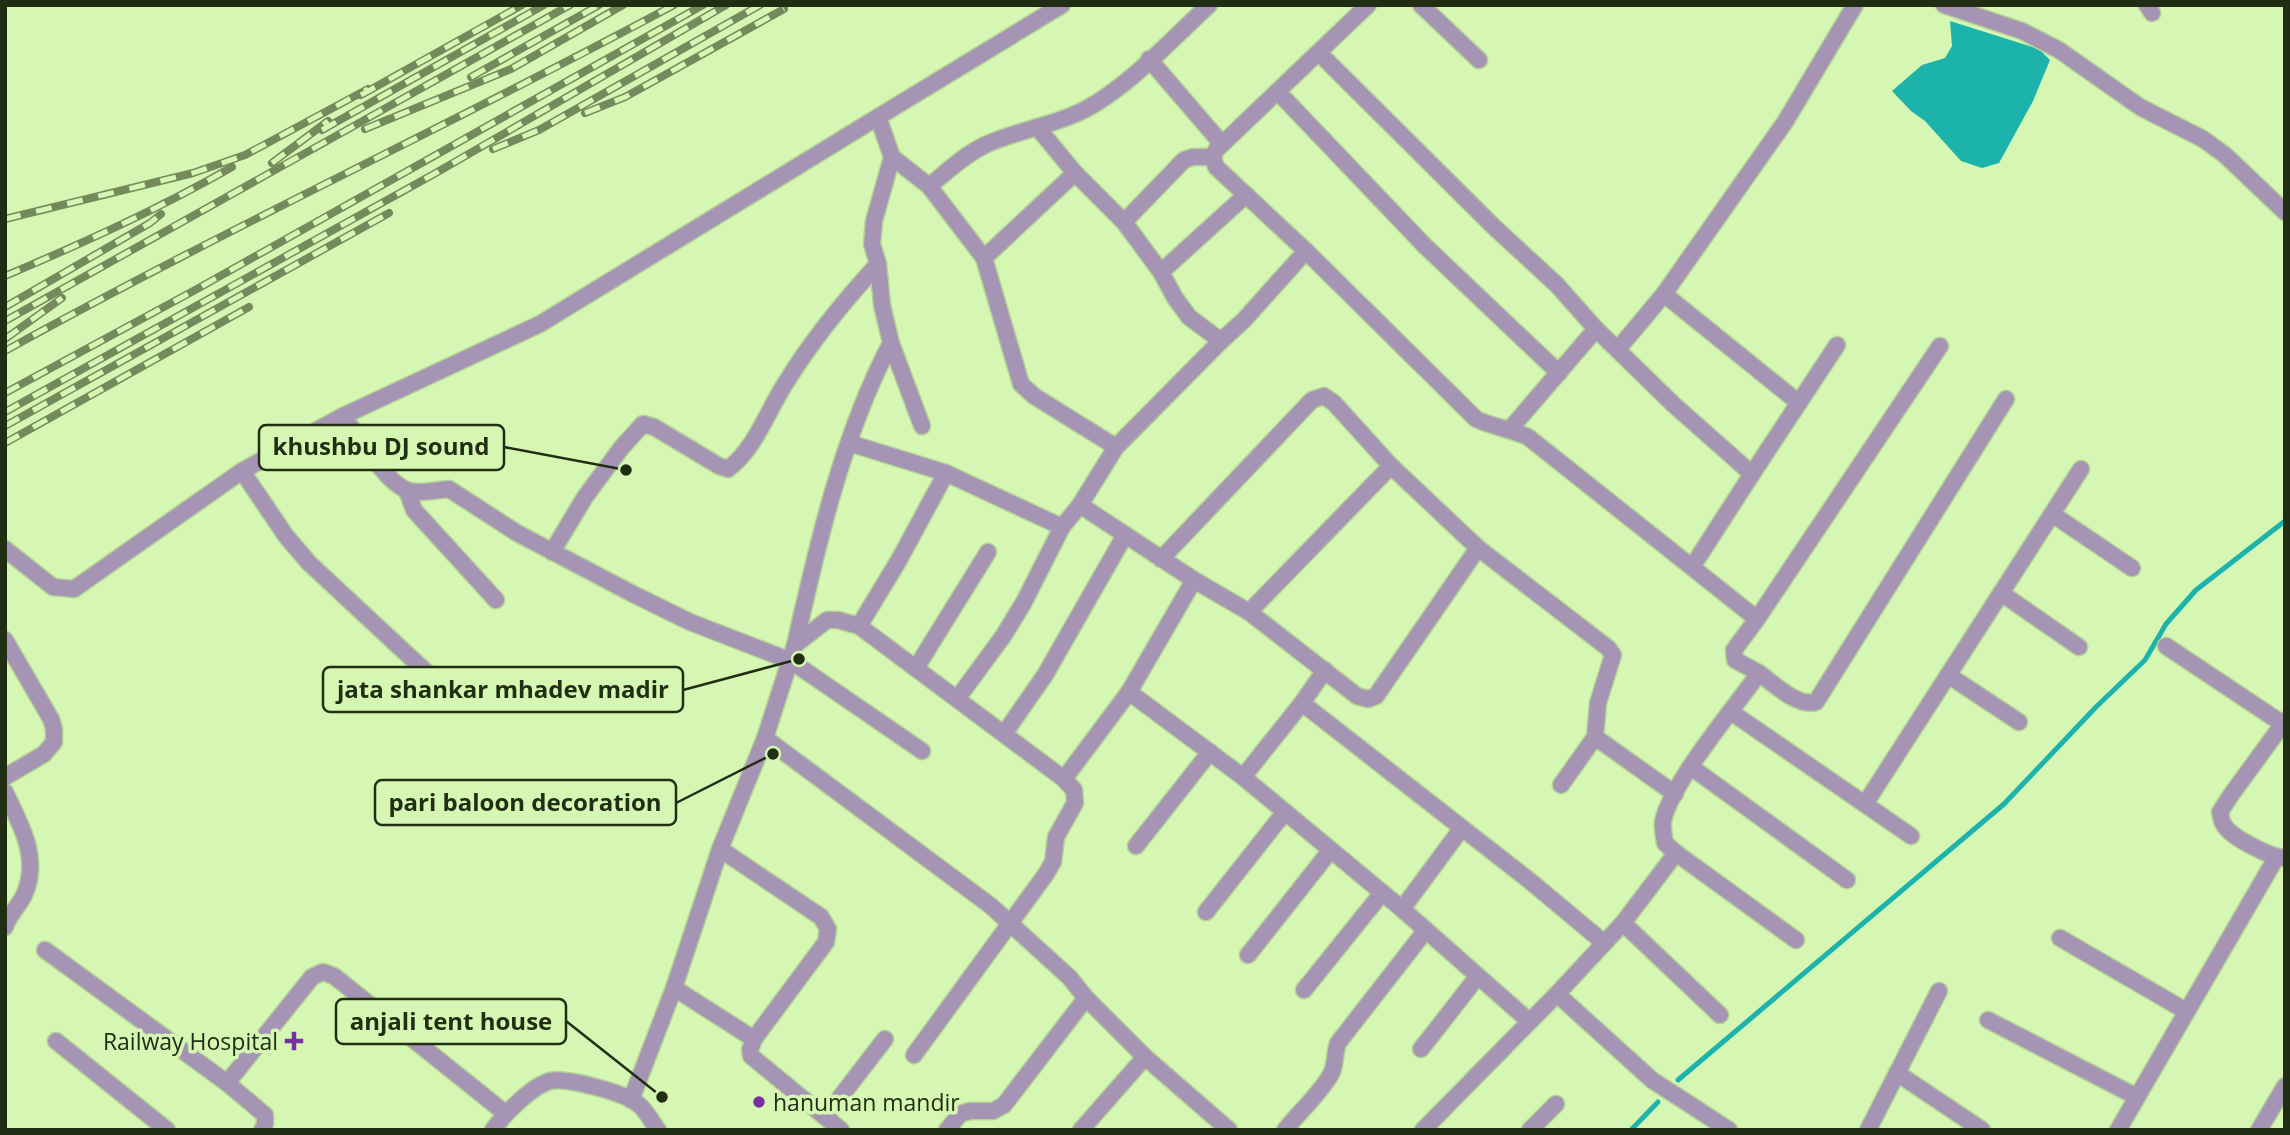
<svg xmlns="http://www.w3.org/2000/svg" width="2290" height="1135" font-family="'Open Sans',sans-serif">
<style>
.water{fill:#1bb3ac}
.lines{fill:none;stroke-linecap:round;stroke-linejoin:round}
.stream{stroke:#1bb3ac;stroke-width:5}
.minor-casing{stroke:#b5d396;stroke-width:19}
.minor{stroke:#a694b5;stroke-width:16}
.rail-casing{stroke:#748a5c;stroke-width:8}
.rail{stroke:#d6f7b3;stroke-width:5;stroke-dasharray:16;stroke-linecap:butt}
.poi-dot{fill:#7831a4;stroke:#d6f7b3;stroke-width:2.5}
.labels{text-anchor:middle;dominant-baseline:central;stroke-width:7;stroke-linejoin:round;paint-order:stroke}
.poi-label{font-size:23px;fill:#212e13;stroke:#d6f7b3;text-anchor:end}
.leader{fill:none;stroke:#212e13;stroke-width:2.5}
.callout-dot{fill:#212e13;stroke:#d6f7b3;stroke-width:2.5}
.callout{fill:#d6f7b3;stroke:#212e13;stroke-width:2.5}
.callout-label{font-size:24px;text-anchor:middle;font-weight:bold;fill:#212e13}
</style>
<rect width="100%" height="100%" fill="#d6f7b3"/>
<!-- water -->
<polygon class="water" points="1950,21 2039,49 2050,60 2033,101 1999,163 1982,168 1961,161 1925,121 1911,111 1892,91 1922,65 1945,58 1952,46"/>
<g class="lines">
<!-- stream -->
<g class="stream">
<polyline points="1678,1080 2004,804 2096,707 2145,660 2166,624 2196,590 2285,521"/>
<polyline points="1631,1130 1658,1102"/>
</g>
<defs>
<g id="minor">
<path d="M1368,5l-152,145 -3,7 3,10 90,84 170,168c17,8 35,10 52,18l229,182 -23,31 1,10 24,13c-25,36 -87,108 -96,148 -1,7 1,15 2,22l11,10 -53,70 -66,71"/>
<polyline points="1421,5 1479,60"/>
<polyline points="1944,5 2022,31 2059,50 2140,107 2203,139 2225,155 2285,212"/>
<polyline points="2147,5 2152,13"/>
<polyline points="1319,53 1494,227 1557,285 1596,329 1511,428"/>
<polyline points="1149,59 1222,144"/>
<polyline points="1278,92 1425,246 1559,373"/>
<polyline points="878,117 1062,5"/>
<polyline points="1037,127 1075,173 1124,222 1161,272"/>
<polyline points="892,157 929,186 984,258 1021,384 1034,396 1116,447 1080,505 1062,527"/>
<path d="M929,186c18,-14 35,-31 56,-41 32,-15 69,-19 101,-36 43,-23 86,-70 123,-104"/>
<polyline points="1124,222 1184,160 1193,157 1213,157"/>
<polyline points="984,258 1075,173"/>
<polyline points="1664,294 1799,403"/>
<polyline points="1596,329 1673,404 1752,474 1692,567"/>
<polyline points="1221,341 1244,320 1306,251"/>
<polyline points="891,343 922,426"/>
<polyline points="1618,349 1664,294 1785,122 1855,5"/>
<path d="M343,416c15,19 44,70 67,75 13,3 26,-1 39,-2l68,44 116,61 57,28 101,39 131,90"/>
<polyline points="849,443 946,473 1062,527 1024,602 1004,635 957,699"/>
<polyline points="1116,447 1221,341 1189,317 1175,298 1161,272 1246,195"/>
<polyline points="242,471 286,536 309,563 438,683"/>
<polyline points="1752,474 1837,345"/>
<polyline points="407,491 414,510 496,600"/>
<polyline points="1080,505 1194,580 1249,612 1357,696 1368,699 1376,696 1478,548 1391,466 1334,403 1324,396 1312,400 1161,559"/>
<polyline points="2052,514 2132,568"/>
<polyline points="1478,548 1608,648 1613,655 1598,703 1595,737 1561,785"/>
<path d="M5,549l48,38 21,2 168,-118 101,-55 197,-92 338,-207 14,40 -18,64 -2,23 6,20 4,41 9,38c-48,90 -74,203 -96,302"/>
<path d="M552,552l33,-55 37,-50 21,-23 11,3 65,39 9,3c27,-20 39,-57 57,-85 27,-44 58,-82 93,-120"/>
<polyline points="1194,580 1129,692 1243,777"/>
<polyline points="2001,593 2079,647"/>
<polyline points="1249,612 1391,466"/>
<polyline points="1757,619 1940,346"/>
<polyline points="859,626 899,560 946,473"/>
<polyline points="5,640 51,719 54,729 54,742 44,754 5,777"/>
<polyline points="2166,646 2283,724"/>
<polyline points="916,668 988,552"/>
<polyline points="1325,670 1302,703 1243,777 1402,909 1529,1021"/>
<path d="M1759,673c15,11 38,34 57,29l190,-303"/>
<polyline points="1948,675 2019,722"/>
<polyline points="1302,703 1530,881 1603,942"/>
<polyline points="1731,712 1911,836"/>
<path d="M2285,721l-54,74 -11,17c1,4 1,8 3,11 6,14 47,34 62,35"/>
<polyline points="1004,734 1045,675 1125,535"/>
<polyline points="1595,737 1675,794"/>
<polyline points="765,738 795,645 827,620 838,620 859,626 1064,779 1074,790 1075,803 1056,837 1053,862 1046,874 914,1055"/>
<polyline points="1691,767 1847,880"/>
<polyline points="1064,779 1129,692"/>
<path d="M5,792c15,32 35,64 20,101 -5,12 -16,21 -20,34"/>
<polyline points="1865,804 2081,469"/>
<polyline points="1136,846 1210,752"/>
<polyline points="720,849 765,738 991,906 1070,978 1086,998"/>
<polyline points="1676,853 1796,940"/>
<polyline points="1402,909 1462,828"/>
<polyline points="1206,912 1284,813"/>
<polyline points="1623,923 1720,1015"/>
<polyline points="2060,938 2186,1011"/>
<polyline points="45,950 227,1083 312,977 323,972 334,976 505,1113"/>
<polyline points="1248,955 1330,851"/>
<polyline points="674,988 754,1039"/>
<polyline points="1304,990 1382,893"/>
<polyline points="1988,1020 2137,1097"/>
<polyline points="56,1041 167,1130"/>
<polyline points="1421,1049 1478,976"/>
<polyline points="1897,1073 1982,1130"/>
<polyline points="227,1083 265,1115 265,1124 262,1130"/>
<polyline points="631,1100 674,988 720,849 821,917 828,929 826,942 754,1039 750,1050 751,1056 841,1130"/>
<polyline points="825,1117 885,1039"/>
<path d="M493,1130c10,-15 39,-44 57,-49 16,-4 75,12 88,23 8,6 14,18 20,26"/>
<polyline points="947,1130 960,1114 970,1111 993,1111 1004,1105 1086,998 1145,1057"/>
<polyline points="1081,1130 1145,1057 1229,1130"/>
<path d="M1285,1130c14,-18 35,-36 46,-56 5,-9 3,-20 7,-31l88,-113"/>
<polyline points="1423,1130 1557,994 1652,1080 1729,1130"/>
<polyline points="1530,1130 1556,1104"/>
<polyline points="1868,1130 1939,991"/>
<polyline points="2118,1130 2276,858"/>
<polyline points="2259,1130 2285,1086"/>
</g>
</defs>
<!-- minor casing -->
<use href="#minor" class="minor-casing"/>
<!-- minor -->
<use href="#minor" class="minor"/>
<defs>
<g id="rail">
<polyline points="471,77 599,5"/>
<polyline points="361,95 522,5"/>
<polyline points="585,113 625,97 784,9"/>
<polyline points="365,129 511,69 623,5"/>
<polyline points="322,130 544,5"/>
<polyline points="493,149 539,130 760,5"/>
<polyline points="272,163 328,121"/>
<polyline points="5,219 193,173 245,155 368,89"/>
<path d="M5,276c78,-33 154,-67 227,-109"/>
<polyline points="5,307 150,223 161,214"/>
<polyline points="5,321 570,5"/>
<polyline points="5,339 62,298"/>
<path d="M5,351c220,-122 448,-227 669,-346"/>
<polyline points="5,393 197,289 703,5"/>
<polyline points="5,412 434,174 726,5"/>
<polyline points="5,426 389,213"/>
<polyline points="5,443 249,307"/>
</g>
</defs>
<!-- rail casing -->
<use href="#rail" class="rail-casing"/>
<!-- rail -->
<use href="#rail" class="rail"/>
</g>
<!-- markers -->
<g class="poi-dot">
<path d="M290.5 1030.5h7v7h7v7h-7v7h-7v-7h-7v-7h7z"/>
<circle cx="759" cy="1102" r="7"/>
</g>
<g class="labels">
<!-- poi labels -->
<g class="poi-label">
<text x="278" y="1041">Railway Hospital</text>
<text x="773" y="1102" text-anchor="start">hanuman mandir</text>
</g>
</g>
<!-- callouts -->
<path class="leader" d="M626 470L504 447M799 659L683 690M773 754L676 803M662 1097L566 1021"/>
<g class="callout-dot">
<circle cx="626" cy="470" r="7"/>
<circle cx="799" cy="659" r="7"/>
<circle cx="773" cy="754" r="7"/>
<circle cx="662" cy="1097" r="7"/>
</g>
<g class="callout">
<rect x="259" y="425" width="245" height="45" rx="7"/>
<rect x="323" y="667" width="360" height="45" rx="7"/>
<rect x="375" y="780" width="301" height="45" rx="7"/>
<rect x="336" y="999" width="230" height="45" rx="7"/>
</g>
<g class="callout-label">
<text x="381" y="455">khushbu DJ sound</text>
<text x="503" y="698">jata shankar mhadev madir</text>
<text x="525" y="811">pari baloon decoration</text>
<text x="451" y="1030">anjali tent house</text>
</g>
<!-- border -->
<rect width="2290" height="1135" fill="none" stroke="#212e13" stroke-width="14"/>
</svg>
